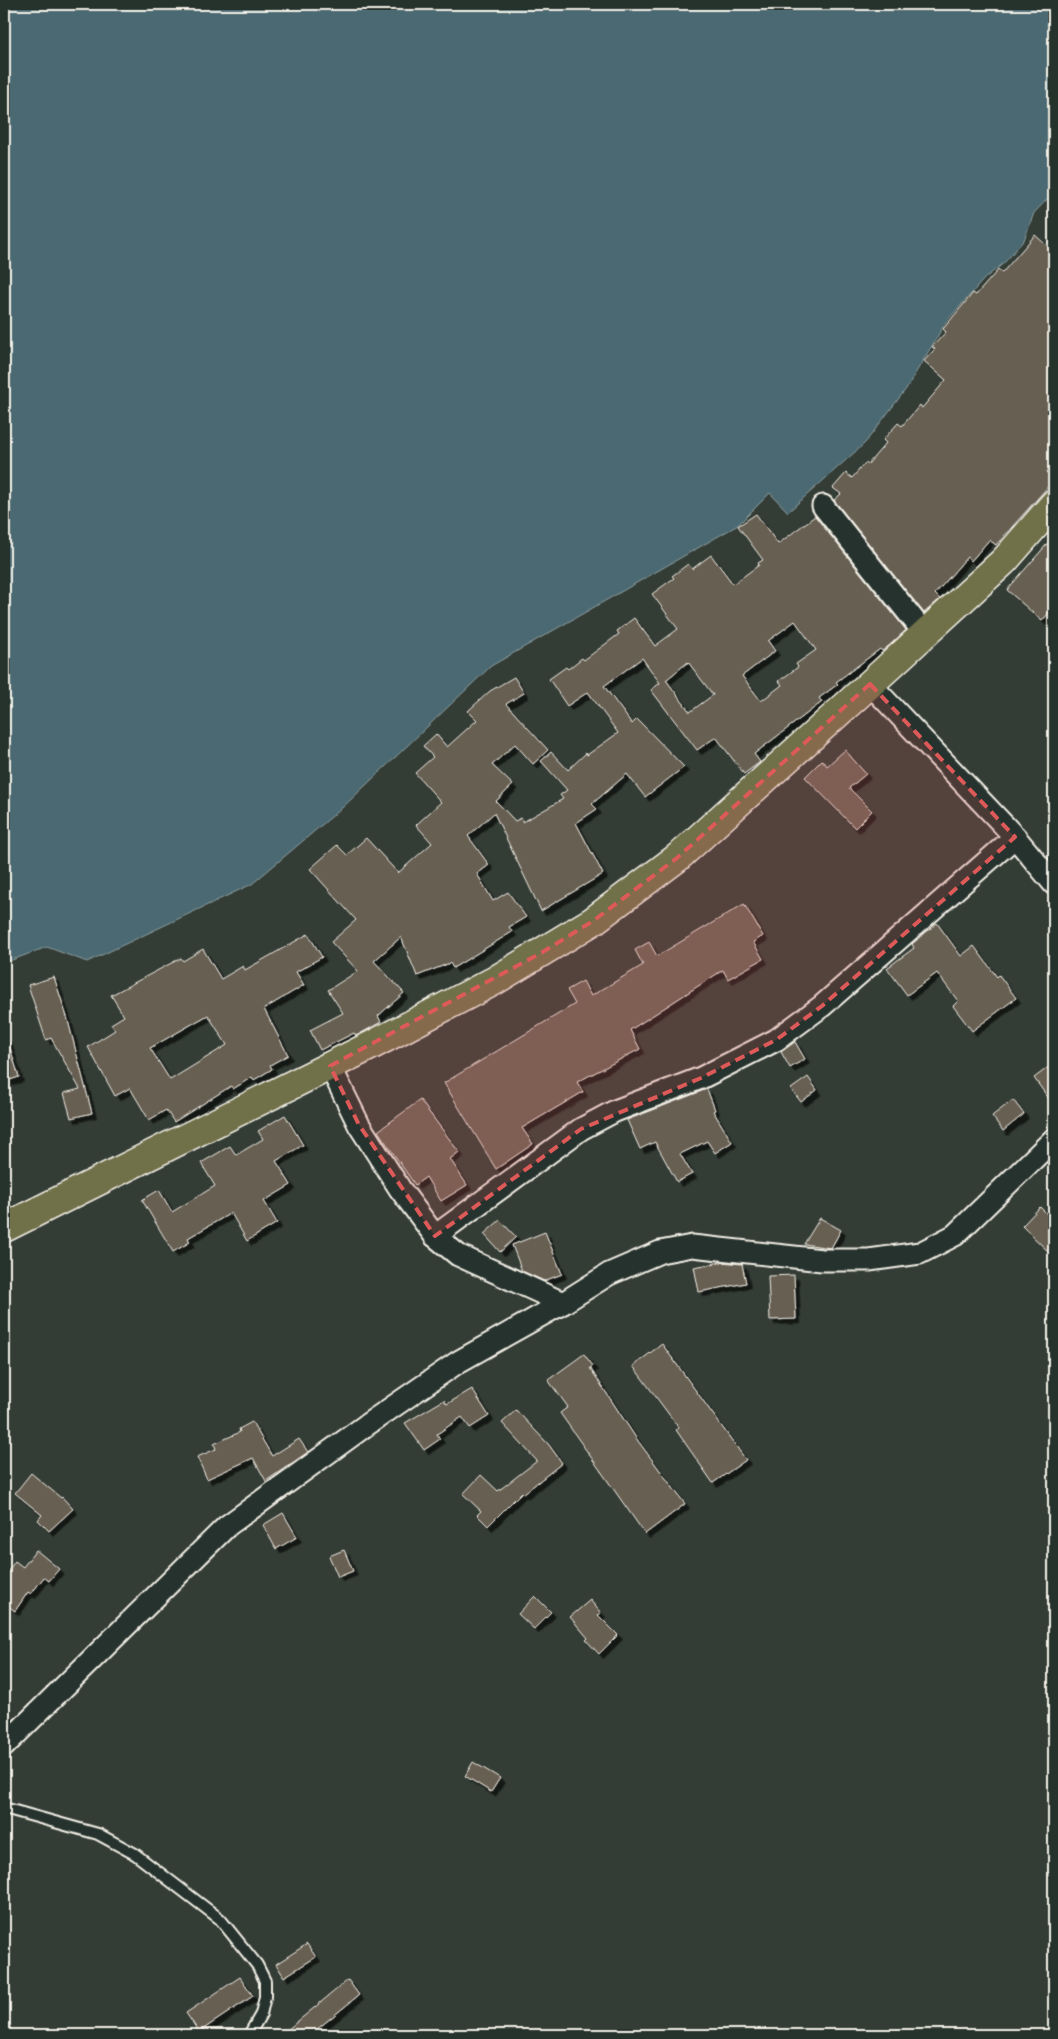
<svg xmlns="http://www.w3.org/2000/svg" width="1058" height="2039" font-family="'Gochi Hand',sans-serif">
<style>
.water{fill:#4b6972;stroke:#8f9fa1}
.building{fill:#685e53;stroke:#f4f1e8;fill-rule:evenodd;filter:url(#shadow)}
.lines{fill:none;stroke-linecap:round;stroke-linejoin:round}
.service-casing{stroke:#f4f1e8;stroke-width:14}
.minor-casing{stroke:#f4f1e8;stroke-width:25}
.trunk-casing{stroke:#f4f1e8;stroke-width:31}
.service{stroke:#26332d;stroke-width:10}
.minor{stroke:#26332d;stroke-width:21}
.trunk{stroke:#6f704a;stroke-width:28}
.marked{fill:#de5a58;fill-opacity:0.2;stroke:#de5a58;stroke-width:4;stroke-dasharray:10 6;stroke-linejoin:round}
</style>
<defs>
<filter id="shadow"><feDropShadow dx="4.5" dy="4.5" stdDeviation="0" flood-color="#0009"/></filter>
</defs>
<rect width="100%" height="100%" fill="#333c35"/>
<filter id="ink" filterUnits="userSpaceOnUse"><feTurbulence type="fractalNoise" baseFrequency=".02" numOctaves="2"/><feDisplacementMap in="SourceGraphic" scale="10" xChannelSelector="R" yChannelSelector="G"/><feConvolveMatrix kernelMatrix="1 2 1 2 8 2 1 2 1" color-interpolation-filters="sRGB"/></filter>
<g filter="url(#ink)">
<!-- water -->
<polygon class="water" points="4,4 1054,4 1054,192 1034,213 1024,240 1004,263 985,278 946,322 906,389 865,443 788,512 770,493 738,525 491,666 343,807 252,884 87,962 47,947 4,963"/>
<!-- building -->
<g class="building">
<polygon points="1035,235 1054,252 1054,463 1046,472 1054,480 996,545 989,540 971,561 967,557 935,594 940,599 924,613 834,500 841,494 833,488 846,473 852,478 866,462 868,464 886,443 883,440 898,423 902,426 920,405 922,408 946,380 924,361 935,349 932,347 946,332 943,329 973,293 976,295 998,270 1002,273"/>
<path d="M756,514l22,30 37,-28 91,114 -16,15 -8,6 -2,-2 -44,33 2,2 -19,14 3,4 -68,52 6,8 -16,12 -28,-37 -19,13 -46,-60 9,-7 -18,-25 -38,28 28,38 5,-5 47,48 -39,30 -18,-23 -35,30 5,5 -21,14 27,51 -62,37 -47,-98 -26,23 21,29 -12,9 16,27 15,-9 18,25 -17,10 3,5 -59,36 -3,-5 -33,13 -16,-39 -27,24 30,32 -26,23 3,6 -25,14 -2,-3 -34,17 -10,-20 33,-17 -15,-23 30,-19 -27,-29 25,-22 -46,-51 27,-24 10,10 19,-17 32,35 34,-30 -16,-18 25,-23 -26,-29 18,-16 -10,-11 13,-12 11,13 30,-27 -9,-9 22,-20 24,-14 10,16 -18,11 42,46 -15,14 -18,-20 -23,21 21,20 -17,16 19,20 6,-3 2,4 40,-23 -3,-4 7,-5 -26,-29 10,-9 17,18 18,-17 1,2 31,-22 -30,-41 -21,14 -18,-27 17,-12 2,2 14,-11 2,2 35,-26 -2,-3 17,-13 21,28 23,-17 -26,-35 22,-16 -2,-2 16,-12 4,5 19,-14 22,29 26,-19 -1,-2 5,-3 -25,-34zM795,621l21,29 -20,14 2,3 -19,14 3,4 -21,16 -19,-25 33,-25 -7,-10zM688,662l25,33 -23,17 -24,-32z"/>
<polygon points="1054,536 1054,607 1042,621 1007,590"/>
<polygon points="845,750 866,774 849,788 872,811 855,828 805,777 822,760 827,766"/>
<polygon points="744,904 763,936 753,942 763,959 728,979 723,970 630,1030 640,1049 577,1082 583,1092 522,1128 533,1144 496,1169 444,1083 575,1004 567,990 583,981 591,996 643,965 635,950 649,942 657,956"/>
<polygon points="937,923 961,956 974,946 997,977 999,975 1016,998 972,1031 953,1006 958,1001 937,973 907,995 887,968 914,948 912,944"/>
<path d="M308,934l14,23 -26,15 8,13 -40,24 24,46 -18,10 2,4 -18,11 -2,-3 -19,12 -2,-3 -57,36 -8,-12 -17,10 -19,-32 -15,8 -27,-49 27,-17 -4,-6 13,-8 -13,-21 70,-37 2,3 20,-12 18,30 22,-13 2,4zM208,1015l19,30 -57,35 -20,-32z"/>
<polygon points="54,977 67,1017 92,1113 71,1118 64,1093 80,1089 51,1038 46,1040 28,985"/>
<polygon points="4,1038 7,1038 19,1077 4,1082"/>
<polygon points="795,1042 805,1059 790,1068 781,1052"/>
<polygon points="1054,1063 1054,1106 1034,1078"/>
<polygon points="808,1077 817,1090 801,1102 791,1089"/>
<polygon points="707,1089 715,1110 713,1111 732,1142 715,1153 707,1141 680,1154 692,1174 677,1182 655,1142 640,1149 627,1120"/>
<polygon points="420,1100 459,1152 450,1159 467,1185 441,1201 426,1177 415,1185 378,1131"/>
<polygon points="1013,1100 1024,1114 1003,1131 992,1116"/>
<polygon points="285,1115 303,1145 276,1161 291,1185 264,1201 277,1223 247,1241 231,1213 188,1238 190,1242 173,1252 142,1200 159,1190 172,1212 215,1186 201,1163 230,1146 236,1155 263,1139 258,1131"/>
<polygon points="1040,1207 1054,1221 1054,1257 1022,1226"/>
<polygon points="820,1218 841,1230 831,1248 804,1244"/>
<polygon points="500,1220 516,1237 500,1252 484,1234"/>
<polygon points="545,1232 562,1274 544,1281 522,1271 512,1245"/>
<polygon points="721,1262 742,1264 746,1283 699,1292 694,1267"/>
<polygon points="794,1275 796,1319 770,1320 768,1276"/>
<polygon points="662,1344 746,1460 713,1483 676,1430 679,1428 633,1366"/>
<polygon points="584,1354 593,1366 590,1368 638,1441 685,1504 645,1534 560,1413 568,1407 548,1380"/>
<polygon points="472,1389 489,1416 470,1428 462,1417 437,1434 440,1439 424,1450 405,1423 444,1400 447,1404"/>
<polygon points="516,1410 549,1445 562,1463 523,1494 522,1492 488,1526 477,1515 481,1511 463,1494 481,1475 498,1491 537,1461 502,1423"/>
<polygon points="252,1422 272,1456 299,1439 308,1452 266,1481 253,1458 207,1479 197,1457 216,1449 214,1444 240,1432 239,1429"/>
<polygon points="31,1473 61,1498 62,1497 73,1509 49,1531 38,1520 42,1515 15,1493"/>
<polygon points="283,1513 297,1537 276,1549 263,1525"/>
<polygon points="36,1550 59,1569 49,1581 44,1577 31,1594 28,1592 15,1611 4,1603 4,1577 15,1561 23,1567"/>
<polygon points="344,1550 353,1571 338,1577 329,1556"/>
<polygon points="535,1596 551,1612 534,1629 518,1614"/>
<polygon points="590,1600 601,1613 598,1615 618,1635 599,1654 586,1640 588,1638 570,1617"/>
<polygon points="473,1762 500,1778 491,1792 465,1776"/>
<polygon points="307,1944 316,1957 284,1977 276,1964"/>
<polygon points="240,1977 253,1996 199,2032 186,2013"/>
<polygon points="348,1980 359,1995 310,2035 281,2035"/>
</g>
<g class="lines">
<defs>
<polyline id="service" points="4,1808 98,1834 135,1854 220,1919 257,1965 265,1981 265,1997 261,2014 249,2035"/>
<g id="minor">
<polyline points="823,506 925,634"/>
<polyline points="870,684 1015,837 1054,884"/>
<polyline points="330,1066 359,1125 400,1189 435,1236 458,1255 563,1303"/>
<polyline points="435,1236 581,1129 615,1111 701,1078 776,1040 822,1006 1015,837"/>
<polyline points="4,1746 227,1526 365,1426 458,1362 563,1303 609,1274 660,1252 692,1246 822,1260 869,1260 920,1253 955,1235 1054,1139"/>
</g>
<polyline id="trunk" points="4,1228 372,1045 494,981 593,921 677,858 870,684 1004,561 1054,504"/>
</defs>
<!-- service casing -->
<use href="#service" class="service-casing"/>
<!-- minor casing -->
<use href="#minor" class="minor-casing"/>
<!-- trunk casing -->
<use href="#trunk" class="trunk-casing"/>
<!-- service -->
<use href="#service" class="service"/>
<!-- minor -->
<use href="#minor" class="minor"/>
<!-- trunk -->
<use href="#trunk" class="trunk"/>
</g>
</g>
<!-- marked area -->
<path class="marked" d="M870,684l145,153 -193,169 -46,34 -75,38 -120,51 -146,107 -76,-111 -29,-59 211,-113 52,-32 84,-63z"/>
<!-- margin -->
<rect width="1058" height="2039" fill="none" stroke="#26332d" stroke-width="20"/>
<rect x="10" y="10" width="1038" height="2019" fill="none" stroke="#f4f1e8" stroke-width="2" filter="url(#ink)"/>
</svg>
